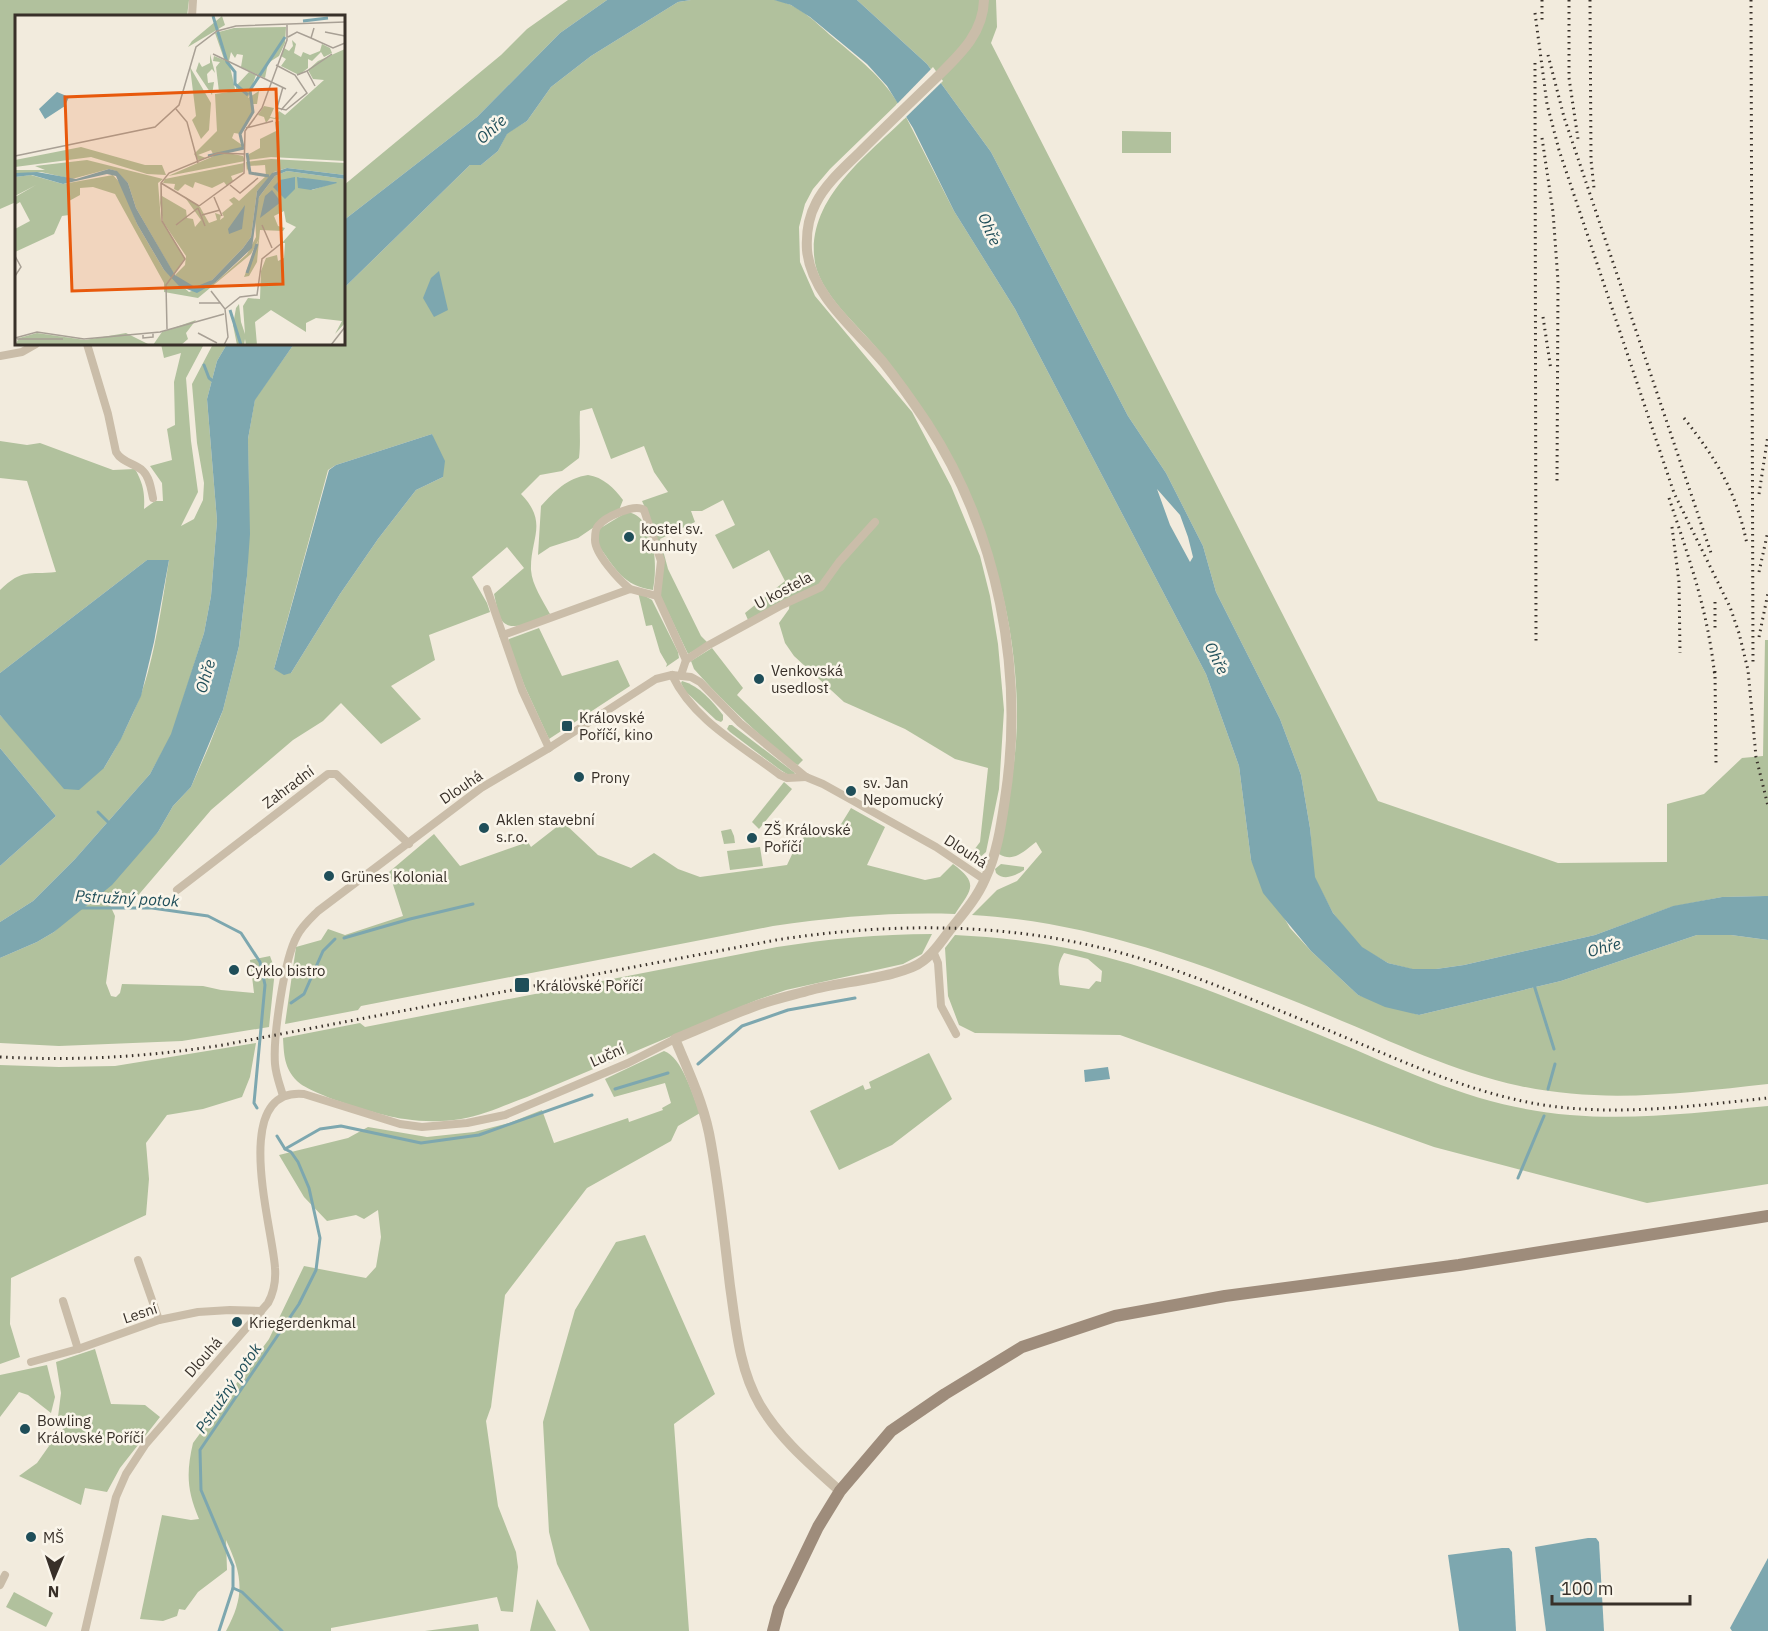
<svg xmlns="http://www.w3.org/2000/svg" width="1768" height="1631" font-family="'IBM Plex Sans',sans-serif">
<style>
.green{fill:#b1c19d;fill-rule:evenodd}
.water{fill:#7da7af;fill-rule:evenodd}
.pier{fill:#f2ebdd}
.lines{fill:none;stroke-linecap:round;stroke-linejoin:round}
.stream{stroke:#7da7af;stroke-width:3}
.minor{stroke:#cabda9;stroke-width:8}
.tertiary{stroke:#cabda9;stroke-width:10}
.secondary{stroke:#9e8c7b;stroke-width:12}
.rail{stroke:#383029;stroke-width:3;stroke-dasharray:1.5 4.5;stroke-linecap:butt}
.poi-dot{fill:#1f4e59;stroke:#faf5ea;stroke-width:2}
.labels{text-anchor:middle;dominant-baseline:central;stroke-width:5;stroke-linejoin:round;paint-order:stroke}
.poi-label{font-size:15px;fill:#383029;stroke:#faf5ea;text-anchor:start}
.street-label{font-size:15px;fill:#383029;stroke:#faf5ea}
.water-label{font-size:16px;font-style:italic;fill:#1f4e59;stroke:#faf5ea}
.inset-river{fill:none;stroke:#7da7af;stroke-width:3}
.inset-road{fill:none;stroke:#a8a095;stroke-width:1.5}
.view{fill:#e8590c;fill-opacity:0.15;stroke:#e8590c;stroke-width:3}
.inset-edge{fill:none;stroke:#383029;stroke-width:3}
</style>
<rect width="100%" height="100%" fill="#f2ebdd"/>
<!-- green -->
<g class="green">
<polygon points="0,0 189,0 187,16 16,16 16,202 0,209"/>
<polygon points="568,0 607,0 560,33 477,117 344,220 344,185 501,55 527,29"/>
<path d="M691,0c25,0 60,0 84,0 25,4 43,25 61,40 25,21 44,35 62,63l-68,66 -17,20 -8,15 -6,23 1,35 15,34 97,116 39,74 29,70 10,40 8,48 6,66 -5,79 -13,63 -8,7 -7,2 -13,-9 1,-2 12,4 9,-12 8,-74 -33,-9 -50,-30 -61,-27 -50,-46 -9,-13 -6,-20 10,-14 1,-12 -42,23 -3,-7 40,-32 -16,-31 -36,19 -18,-34 20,-10 -12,-25 -21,11h-11l4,11 -35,17 8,30 33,67 7,7 -20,11 -28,-59 3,-31 -15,-50 -6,-13 26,-9 -14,-20 -10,-26 -33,13 -19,-51 -12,3c-1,17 1,30 -1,47l-17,13 -22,4 -19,19c28,29 9,44 10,76 1,15 12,31 19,44 -12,5 -36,19 -47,8 -5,-6 -7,-20 -9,-28l30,-26 -17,-21 -35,30 15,26 3,9 -61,23 6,25 -44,26 30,33 -40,25 -40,-41 -18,18 -30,19 -82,70 -76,89 -26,4 6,13 -9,67 5,13 5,1 4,-4 2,-9 81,2 18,4 33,3 -4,-33 20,-4 5,14 -6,57 -87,14 -123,5 -59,-3v-85l37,-16 17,-10 104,-100 15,-26 18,-19 18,-41 14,-36 16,-64 8,-70 2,-51 -1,-86 7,-40 39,-55h50v-56l126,-123h11l17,-14 9,-18 20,-12 24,-34 40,-31 87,-54zM432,434l11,43 -27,13 -38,49 -38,55 -49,79 -17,-4 54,-199 8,-5z"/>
<polygon points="857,0 996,0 997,27 991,43 1378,801 1558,863 1667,862 1667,804 1704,794 1742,758 1763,756 1765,640 1768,640 1768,896 1722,897 1671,907 1595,935 1464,965 1436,969 1411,969 1388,963 1360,947 1333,913 1314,877 1310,828 1301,775 1280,719 1216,592 1203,546 1166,473 1128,416 991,152 927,64"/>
<path d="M906,117l48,94 61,98 191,365 33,92 12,94 39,68 21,23 47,44 61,20 142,-34 136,-46h34l37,5v144c-83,9 -165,20 -248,2 -67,-14 -129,-45 -192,-71 -115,-47 -230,-93 -356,-100l25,-25 20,-9 25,-29 -6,-10c-12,9 -22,21 -37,12 8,-46 18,-92 18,-139 0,-58 -11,-120 -30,-174 -3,-10 -6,-21 -11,-30 -14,-29 -32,-55 -49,-82 -14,-23 -26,-48 -42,-70 -21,-31 -69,-64 -71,-104 -4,-59 54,-100 92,-138z"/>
<polygon points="1122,131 1171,132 1171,153 1122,153"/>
<path d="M161,344h43l-18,34 5,63 7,51 -17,34 13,-7 9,-19 1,-17 -7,-40 -5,-59 21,-40h14l-10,17 -10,38 10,122 -6,75 -7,37 -32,101 -22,40 -75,85 -42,42 -33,21v-56l56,-50 -56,-68v-33l30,32 74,21c14,-23 26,-46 36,-71 15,-40 22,-94 29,-137h-22l-147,113v-83c23,-22 28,-15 56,-18l-29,-91 -27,-3v-37l27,4 13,-2 73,27 22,-1c8,14 10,24 9,40l11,-8h8l-1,-18 -12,-17 22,-6 -5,-31 8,-4 -1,-43 7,-29 -17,5z"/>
<path d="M588,475c15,2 26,13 35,25l-4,10 -41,28 -28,9 -12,8 3,-49c14,-15 26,-28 47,-31z"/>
<path d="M627,512c29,4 31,56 26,78 -30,-4 -38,-22 -55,-45l1,-16z"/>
<polygon points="638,592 652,600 678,652 679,658 666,667 667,664 660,652 652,625 646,626"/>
<polygon points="539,628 562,676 618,660 630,686 549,739 525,687 508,642 509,639"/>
<path d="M712,648l31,40 -6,7 66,65 -5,5 -5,-2c-35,-29 -68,-59 -99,-94l-3,-8z"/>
<path d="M682,681c18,5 30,20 41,34v5l-2,2 -5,-2 -31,-29 -4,-8z"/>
<polygon points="729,725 732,725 795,773 794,775 790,776 779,769 730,732 727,729"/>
<polygon points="784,782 792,789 759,829 752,822"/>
<path d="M851,808l34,19 -18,38 58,15 15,-3 13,-13c27,20 18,26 2,50 -62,-2 -121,3 -182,12l-412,80 -3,4 -73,14 11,-77 25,-7 7,-11 17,6 58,-19 -14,-44 45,-38 26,32 68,-24 3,5 32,-25 35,33 33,13 23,-15 24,16 22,8 87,-12 9,-19 15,-18 24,6z"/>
<polygon points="731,829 734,836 735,843 724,844 721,831"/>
<polygon points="760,847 763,866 730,870 727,851"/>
<path d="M1001,864l23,3v3c-9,6 -20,11 -28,3l-1,-4z"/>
<path d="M932,934l-10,20 -19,10 -117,26 -29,10 -230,97c-22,8 -43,18 -66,22 -19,3 -37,3 -56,0 -21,-2 -94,-24 -108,-38 -13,-13 -13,-27 -14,-43l77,-15 5,4 412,-80c52,-8 102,-13 155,-13z"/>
<path d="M955,935c43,2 85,7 126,16 83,19 161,52 239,84 64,26 128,58 196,72 84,18 167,7 252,-1v78l-121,19 -213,-56 -314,-112 -145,-2 -16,-8 -11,-29 -3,-48zM1064,953l24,6 14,12 -1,11 -5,-1 -7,8 -29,-4c-2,-13 -3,-21 4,-32z"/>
<polygon points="256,1043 250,1077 242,1097 203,1109 167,1115 146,1143 149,1179 146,1215 11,1278 10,1324 20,1357 0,1364 0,1065 59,1067 115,1066"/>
<path d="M664,1051c18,6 29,45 36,62l-22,13 -7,15 -84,47 -82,107 -14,112 -5,14 12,85 18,46 2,15 -5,45 -12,-1 -4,-14 -166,31v3h-105c19,-35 17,-55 0,-91l1,30 -29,22 -13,18 -6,-1 -2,7 -14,5 -23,-2 22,-104 29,5 8,-1c-12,-28 -13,-46 -6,-76l76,-104 35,-73 62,12 10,-11 5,-30 -3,-27 -14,9 -8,-4 -29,6 -23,-24 -25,-42 69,-17 20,-11 59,10 47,-5 35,-9 33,-13 12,33 74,-25 1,4 34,-12 -1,-2 9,-5 -6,-20 -51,14 -9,-18z"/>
<polygon points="929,1053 952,1099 892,1145 839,1170 810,1111 863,1085 865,1090 871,1088 869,1082"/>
<polygon points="645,1235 715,1394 674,1424 689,1631 590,1631 557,1564 549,1532 543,1422 575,1310 616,1242"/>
<polygon points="95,1349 111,1404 145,1405 160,1417 120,1468 107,1492 85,1488 81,1505 19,1476 37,1463 49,1446 45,1443 48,1438 53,1441 67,1424 58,1417 61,1393 56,1362"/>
<polygon points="47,1365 55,1397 51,1413 28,1395 19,1392 0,1417 0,1375"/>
<polygon points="14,1592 53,1613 46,1627 6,1607"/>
<polygon points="537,1599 556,1631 530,1631"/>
<polygon points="478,1624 479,1631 425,1631"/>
</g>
<!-- water -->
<g class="water">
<polygon points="607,0 691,0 678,2 591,56 551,87 527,121 507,134 498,151 481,165 470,165 344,288 344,220 477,117 560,33"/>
<path d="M774,0h83l70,64 64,88 137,264 38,57 37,73 13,46 64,127 21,56 9,53 5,49 18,36 29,34 26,16 25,6h23l28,-4 131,-30 78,-29 49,-9 43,-1h3v44l-37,-5h-34l-136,46 -142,34 -34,-8 -27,-12 -47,-44 -48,-58 -12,-33 -12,-94 -33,-92 -191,-365 -61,-98 -41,-83 -26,-42 -20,-22 -57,-47 -19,-12zM1157,489l23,26 8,22 5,20 -3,5 -20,-37z"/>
<polygon points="439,271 448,310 434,317 423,298 431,278"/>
<polygon points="227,344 294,344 255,400 248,439 250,534 247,576 239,646 223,710 191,787 173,806 158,832 112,885 54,932 37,942 0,958 0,922 33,901 75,859 150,774 171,734 204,633 211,596 217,521 207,399 217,361"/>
<polygon points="432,434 445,461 443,477 416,490 378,539 340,594 291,673 284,675 274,669 329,470 336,465"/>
<polygon points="147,560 169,560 154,642 141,696 121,739 104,768 79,790 64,789 0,715 0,673"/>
<polygon points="0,748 56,816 0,866"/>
<polygon points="1108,1067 1110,1079 1085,1082 1084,1070"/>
<polygon points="1588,1538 1596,1538 1599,1542 1604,1631 1546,1631 1535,1547"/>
<polygon points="1502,1548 1509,1548 1512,1552 1516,1631 1459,1631 1448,1555"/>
<polygon points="1768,1558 1768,1631 1732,1631 1730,1628"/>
</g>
<!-- pier -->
<polygon class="pier" points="933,67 943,81 904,119 896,105"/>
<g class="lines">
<!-- stream -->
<g class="stream">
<polyline points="204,365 209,378 213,381"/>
<polyline points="98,812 109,823"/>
<polyline points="82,908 152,908 208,916 241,933 260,962 265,985 254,1103 257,1108"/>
<polyline points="344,938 410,919 473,904"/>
<polyline points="1534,985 1554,1049"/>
<polyline points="291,1003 304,994 323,951 335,939"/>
<polyline points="698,1064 742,1026 788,1010 855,998"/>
<polyline points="615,1089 668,1073"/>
<polyline points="1548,1089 1555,1064"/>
<polyline points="285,1149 320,1129 341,1126 421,1143 479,1135 592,1095"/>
<polyline points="1518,1178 1544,1116"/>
<polyline points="233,1588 242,1592 282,1631"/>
<polyline points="219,1631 233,1588 233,1566 201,1490 200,1450 299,1304 316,1270 320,1238 309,1188 298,1162 291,1152 285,1149 277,1136"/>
</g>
<!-- minor -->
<g class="minor">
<polyline points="192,16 193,0"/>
<path d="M87,344l21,70 8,38c6,11 19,11 27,19 7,7 8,18 10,27"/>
<polyline points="0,356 22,352 36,344"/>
<polyline points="487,589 522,690 549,748"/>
<path d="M630,589c-11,-9 -35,-35 -35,-49 0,-5 0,-11 3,-14 7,-9 37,-23 46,-16l17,51 -4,35 29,64"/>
<polyline points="503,635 630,589 657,596"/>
<path d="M672,675c22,46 69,70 108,100l7,3 19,-1"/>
<polyline points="681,675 686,660 707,646 782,605 821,587 839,562 875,522"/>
<polyline points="177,890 328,774 336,774 409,844"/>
<polyline points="933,951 938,963 941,1006 956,1034"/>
<path d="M283,1096c-3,-11 -7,-20 -8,-32 -2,-27 9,-105 22,-128 5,-10 13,-17 21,-25l163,-123 68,-40 107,-69 16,-4 19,2 9,5 40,41 66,54 17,7 79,44 34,19 49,33"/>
<polyline points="138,1260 159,1320"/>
<polyline points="63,1301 78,1349"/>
<polyline points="31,1362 78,1349 159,1320 198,1312 230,1310 261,1311"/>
<polyline points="0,1585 5,1575"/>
<path d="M85,1631l31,-134 10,-23 19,-29 123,-142c6,-11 8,-22 7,-35 -2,-39 -46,-181 29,-174l96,30 22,3 45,-4 38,-8 123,-52 47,-24"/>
</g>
<!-- tertiary -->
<path class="tertiary" d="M840,1491c-30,-27 -59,-51 -80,-86 -21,-36 -24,-78 -30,-119 -6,-50 -11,-102 -21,-153 -7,-33 -21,-63 -34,-94 27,-11 55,-24 83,-34 17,-6 35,-10 53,-15 27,-8 93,-13 112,-29 11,-8 19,-21 27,-31 13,-16 27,-32 35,-51 12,-25 16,-53 20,-80 20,-128 -7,-267 -78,-376 -14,-21 -28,-41 -44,-61 -28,-33 -72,-67 -76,-112 -1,-17 1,-32 9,-47 10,-20 29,-36 45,-52 24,-24 49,-48 74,-72 23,-23 48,-44 49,-79"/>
<!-- secondary -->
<polyline class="secondary" points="773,1631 779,1608 818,1527 840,1491 891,1431 945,1394 1022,1347 1115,1316 1225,1296 1459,1265 1768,1216"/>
<!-- rail -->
<g class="rail">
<polyline points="1542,0 1542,24"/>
<polyline points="1569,0 1569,78 1578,139"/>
<polyline points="1590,0 1591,160 1594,188"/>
<polyline points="1751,0 1753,666"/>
<polyline points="1535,13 1547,104 1559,150 1674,493 1730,607 1739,633 1748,670 1756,757 1768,806"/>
<polyline points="1548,55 1564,117 1712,556"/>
<polyline points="1535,63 1536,645"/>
<polyline points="1542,138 1553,212 1558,281 1557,482"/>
<polyline points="1543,317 1551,370"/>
<path d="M1684,418c33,42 52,73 63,126"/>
<polyline points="1759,494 1768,435"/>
<path d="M1669,498c21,63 39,113 46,180"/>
<polyline points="1672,527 1679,582 1680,653"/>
<polyline points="1759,572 1768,531"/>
<polyline points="1715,602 1715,632"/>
<polyline points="1759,637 1768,593"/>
<polyline points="1715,671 1716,764"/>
<path d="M0,1057c77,4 147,0 223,-12l553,-105c123,-19 246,-18 366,19 59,19 116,43 173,66 73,29 144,65 222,79 77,13 155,2 231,-6"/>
</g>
</g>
<!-- markers -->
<g class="poi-dot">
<circle cx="629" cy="537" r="6"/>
<circle cx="759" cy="679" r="6"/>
<rect x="561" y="720" width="12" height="12" rx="3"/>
<circle cx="579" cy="777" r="6"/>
<circle cx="851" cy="791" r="6"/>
<circle cx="484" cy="828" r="6"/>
<circle cx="752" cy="838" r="6"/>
<circle cx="329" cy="876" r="6"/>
<circle cx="234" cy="970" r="6"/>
<rect x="514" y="977" width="16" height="16" rx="3"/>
<circle cx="237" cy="1322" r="6"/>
<circle cx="25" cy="1429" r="6"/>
<circle cx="31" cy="1537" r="6"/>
</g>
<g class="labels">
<!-- poi labels -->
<g class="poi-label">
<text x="641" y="528">kostel sv.<tspan x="641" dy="17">Kunhuty</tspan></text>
<text x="771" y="670">Venkovská<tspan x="771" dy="17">usedlost</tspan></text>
<text x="579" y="717">Královské<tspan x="579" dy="17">Poříčí, kino</tspan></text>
<text x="591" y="777">Prony</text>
<text x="863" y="782">sv. Jan<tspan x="863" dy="17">Nepomucký</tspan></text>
<text x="496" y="819">Aklen stavební<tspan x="496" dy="17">s.r.o.</tspan></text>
<text x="764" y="829">ZŠ Královské<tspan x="764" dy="17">Poříčí</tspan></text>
<text x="341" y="876">Grünes Kolonial</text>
<text x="246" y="970">Cyklo bistro</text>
<text x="536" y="985">Královské Poříčí</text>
<text x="249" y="1322">Kriegerdenkmal</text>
<text x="37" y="1420">Bowling<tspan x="37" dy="17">Královské Poříčí</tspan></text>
<text x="43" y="1537">MŠ</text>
</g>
<!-- street labels -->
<g class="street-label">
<text transform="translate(783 590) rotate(-28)">U kostela</text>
<text transform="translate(288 787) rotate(-37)">Zahradní</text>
<text transform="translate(461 787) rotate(-34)">Dlouhá</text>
<text transform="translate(966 851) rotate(33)">Dlouhá</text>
<text transform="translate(607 1055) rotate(-24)">Luční</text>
<text transform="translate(140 1313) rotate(-18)">Lesní</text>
<text transform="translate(203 1357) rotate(-49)">Dlouhá</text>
</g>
<!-- water labels -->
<g class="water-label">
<text transform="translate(491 129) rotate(-42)">Ohře</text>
<text transform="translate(990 229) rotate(66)">Ohře</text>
<text transform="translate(1217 658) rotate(64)">Ohře</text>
<text transform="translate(205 676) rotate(-74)">Ohře</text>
<text transform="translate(127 898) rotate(3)">Pstružný potok</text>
<text transform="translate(1604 947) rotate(-15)">Ohře</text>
<text transform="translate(228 1388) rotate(-56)">Pstružný potok</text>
</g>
</g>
<!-- overview -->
<g transform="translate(15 15)">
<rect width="330" height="330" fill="#f2ebdd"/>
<path d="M207,1l3,9 -37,22 4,-6zM271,12l-1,16 -6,13 -11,7 -3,15 -24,-11 2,-12 -6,-1 -2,4 -4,-6 -2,9 -5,-2 -9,-26 19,-5zM277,25l4,4 -2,9 7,4 2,-5 7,3 10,-4 2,-7 8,4 2,5 -8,4 -3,-5 -9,9 -4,-2v9l-9,7 -18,-9 5,-7 -5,-3 3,-8 5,3 4,-5zM330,34v112l-74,-4 -23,3 1,-6 11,-6v-9l16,-8 -1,-9 5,-2 -10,-2 -4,5 -2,-6 -6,-2 6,-9 10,2 -4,9 5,1 4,-7 6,4 39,-35 -11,-1 -5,-9 10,-9zM195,39l5,19 -3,-4 -5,5 1,9 6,-1 -2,13 -16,-24 3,-9 3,5 8,-4zM199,41l15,6 6,27 -16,3 -3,-25 4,-5 -7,-1zM175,52l21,36 -2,27 -8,9 -9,-19 4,-4zM234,57l7,3 -8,23 11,-7 -2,13h-4l1,8 -13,22 -7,-1 -2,5 13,9 -32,7 -2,-4 -13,5 8,3 -7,3 -5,-7 23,-23 -2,-37 21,-3v-5zM66,132l64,18h17l4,10 -19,-1 -56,-17 -76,10v-7zM208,137l20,4 2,5 -77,15zM256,144l74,4v12l-58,-7 -13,4 -17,19 -6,46 -8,11 -31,32 -10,6 -14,1 -13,-12 10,-10 1,-9 -23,-34 -3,-19 1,-17 1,10 24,14 1,8 6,1 2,8 6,-7 -17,-24 16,11 9,16 8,-3 -2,-7 6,2 -1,5 4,-3 -2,-4 11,-9 -4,-4 5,-3 5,4 27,-25 -1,-11 -16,1 -2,5 -1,-9zM72,145l76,19 -5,4 3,37 24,38 -11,16 -38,-66 -8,-25 -12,-12 -7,-2 -37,10 -31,-7 -26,2v-4h30l-10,-4zM229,148l-1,9 -12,4 2,5 -6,5 -3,-4 -12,6 -17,-6 -2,6 -8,-4 -7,7 -4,-2 1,-5 -12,-1 2,-4zM272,156l58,8v144l-10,11 7,-13 -26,-3 -10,5v9l-35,-22 -16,12 2,23h-11l-1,-6 -1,6h-7l-4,-20 3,-17 3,-4 2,18 4,12 -2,-28 5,-8 12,1 1,-28 5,-13 11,-3 1,6 6,-3 1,-15h-3l14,-16 -10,-5 -2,-11 -10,5 4,10 7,2 -2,3 -23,-1 -3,32 -8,14 -5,1 15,-38 -8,15 -53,44 -34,-6v-9l-49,-89 -22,-7 -13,1v7l-11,6v14l-7,1 -8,18 -39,18v-23l15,-8 -10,-19 -5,3v-8l21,-12 -21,11v-19l16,-2 32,9 50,-9 9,10 15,39 27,46 25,22 27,-10 31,-28 9,-17 -1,-23 4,-17 16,-21zM283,162l15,3 23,2 -24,8zM181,305l-10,13 2,6 -7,6h-28l9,-13zM22,318l48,7 41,-7 24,12h-135l4,-7z" fill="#b1c19d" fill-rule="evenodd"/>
<path d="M42,77l12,5 -4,9 -20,13 -6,-10zM272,153l58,7v4l-58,-8 -12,5 -16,21 -7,51 -36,34 -19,11 -18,-7 -15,-16 -27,-46 -21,-48 -9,-2 -44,10 -31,-9 -17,2 1,-4 21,-1 39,7 33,-10 8,2 11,12 8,25 39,67 20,12 17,-7 31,-32 8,-11 6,-46 15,-18zM280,162v12l-10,10 -12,-12 7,-7zM282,162l39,5 1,1 -26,7 -13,-2zM257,175l9,12 -21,16 5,-22zM230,190l-3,24 -13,5 -1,-5z" fill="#7da7af"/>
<path class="inset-river" d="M198,1l14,46 8,10v12l13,11M288,6l25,-3M228,132l-3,-13 13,-22 -3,-22 35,-53M232,138l3,20 19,3M193,141l36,-8M232,258l10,-29M215,295l11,35"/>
<path class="inset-road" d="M299,13l-3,10 22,10 12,-5M310,17l20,4M273,22l9,-5 14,6M198,39l73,35M261,50l19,10 12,18 -21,17 -9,-2M292,56l25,-17M282,60l10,-4 8,15M262,93l6,-21M161,94l11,13 11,41M266,95l16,-18M231,113l27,-7M0,141l140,-29 24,-22 17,-58 21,-16 19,-5 109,-4M146,168l38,23M215,170l10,8 18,-15M199,182l8,19M184,191l45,-33 1,-42 17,-23 25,-68v-16M183,193l7,18M187,200l18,-5M161,210l22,-17M247,210l10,23M0,241l6,11 -6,9M196,276l14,18 3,28 -4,8M184,288h22M210,294l15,-12 17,-2 5,-36 21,-17M152,314l-1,-44 19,-26 -23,-38 -1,-38 8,-10 49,-20 26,1M128,318v5l10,-1v-5M183,318l19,10M0,323l22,-6 47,7 76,-7 64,-18M2,324h46M316,330l14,-18"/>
<path class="view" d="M261,74l7,195 -211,7 -7,-194z"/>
<rect width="330" height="330" class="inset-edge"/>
</g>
<!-- north arrow -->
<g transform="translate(54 1577) rotate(182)" stroke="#faf5ea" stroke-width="4.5" paint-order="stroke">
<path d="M0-4.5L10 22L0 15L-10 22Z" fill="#383029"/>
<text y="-9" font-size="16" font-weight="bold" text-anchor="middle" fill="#383029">N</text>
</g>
<!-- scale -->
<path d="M1552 1595v9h138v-9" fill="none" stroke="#383029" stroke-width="3"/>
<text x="1561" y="1595" font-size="18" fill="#383029" stroke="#faf5ea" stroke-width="4.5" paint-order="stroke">100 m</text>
</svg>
